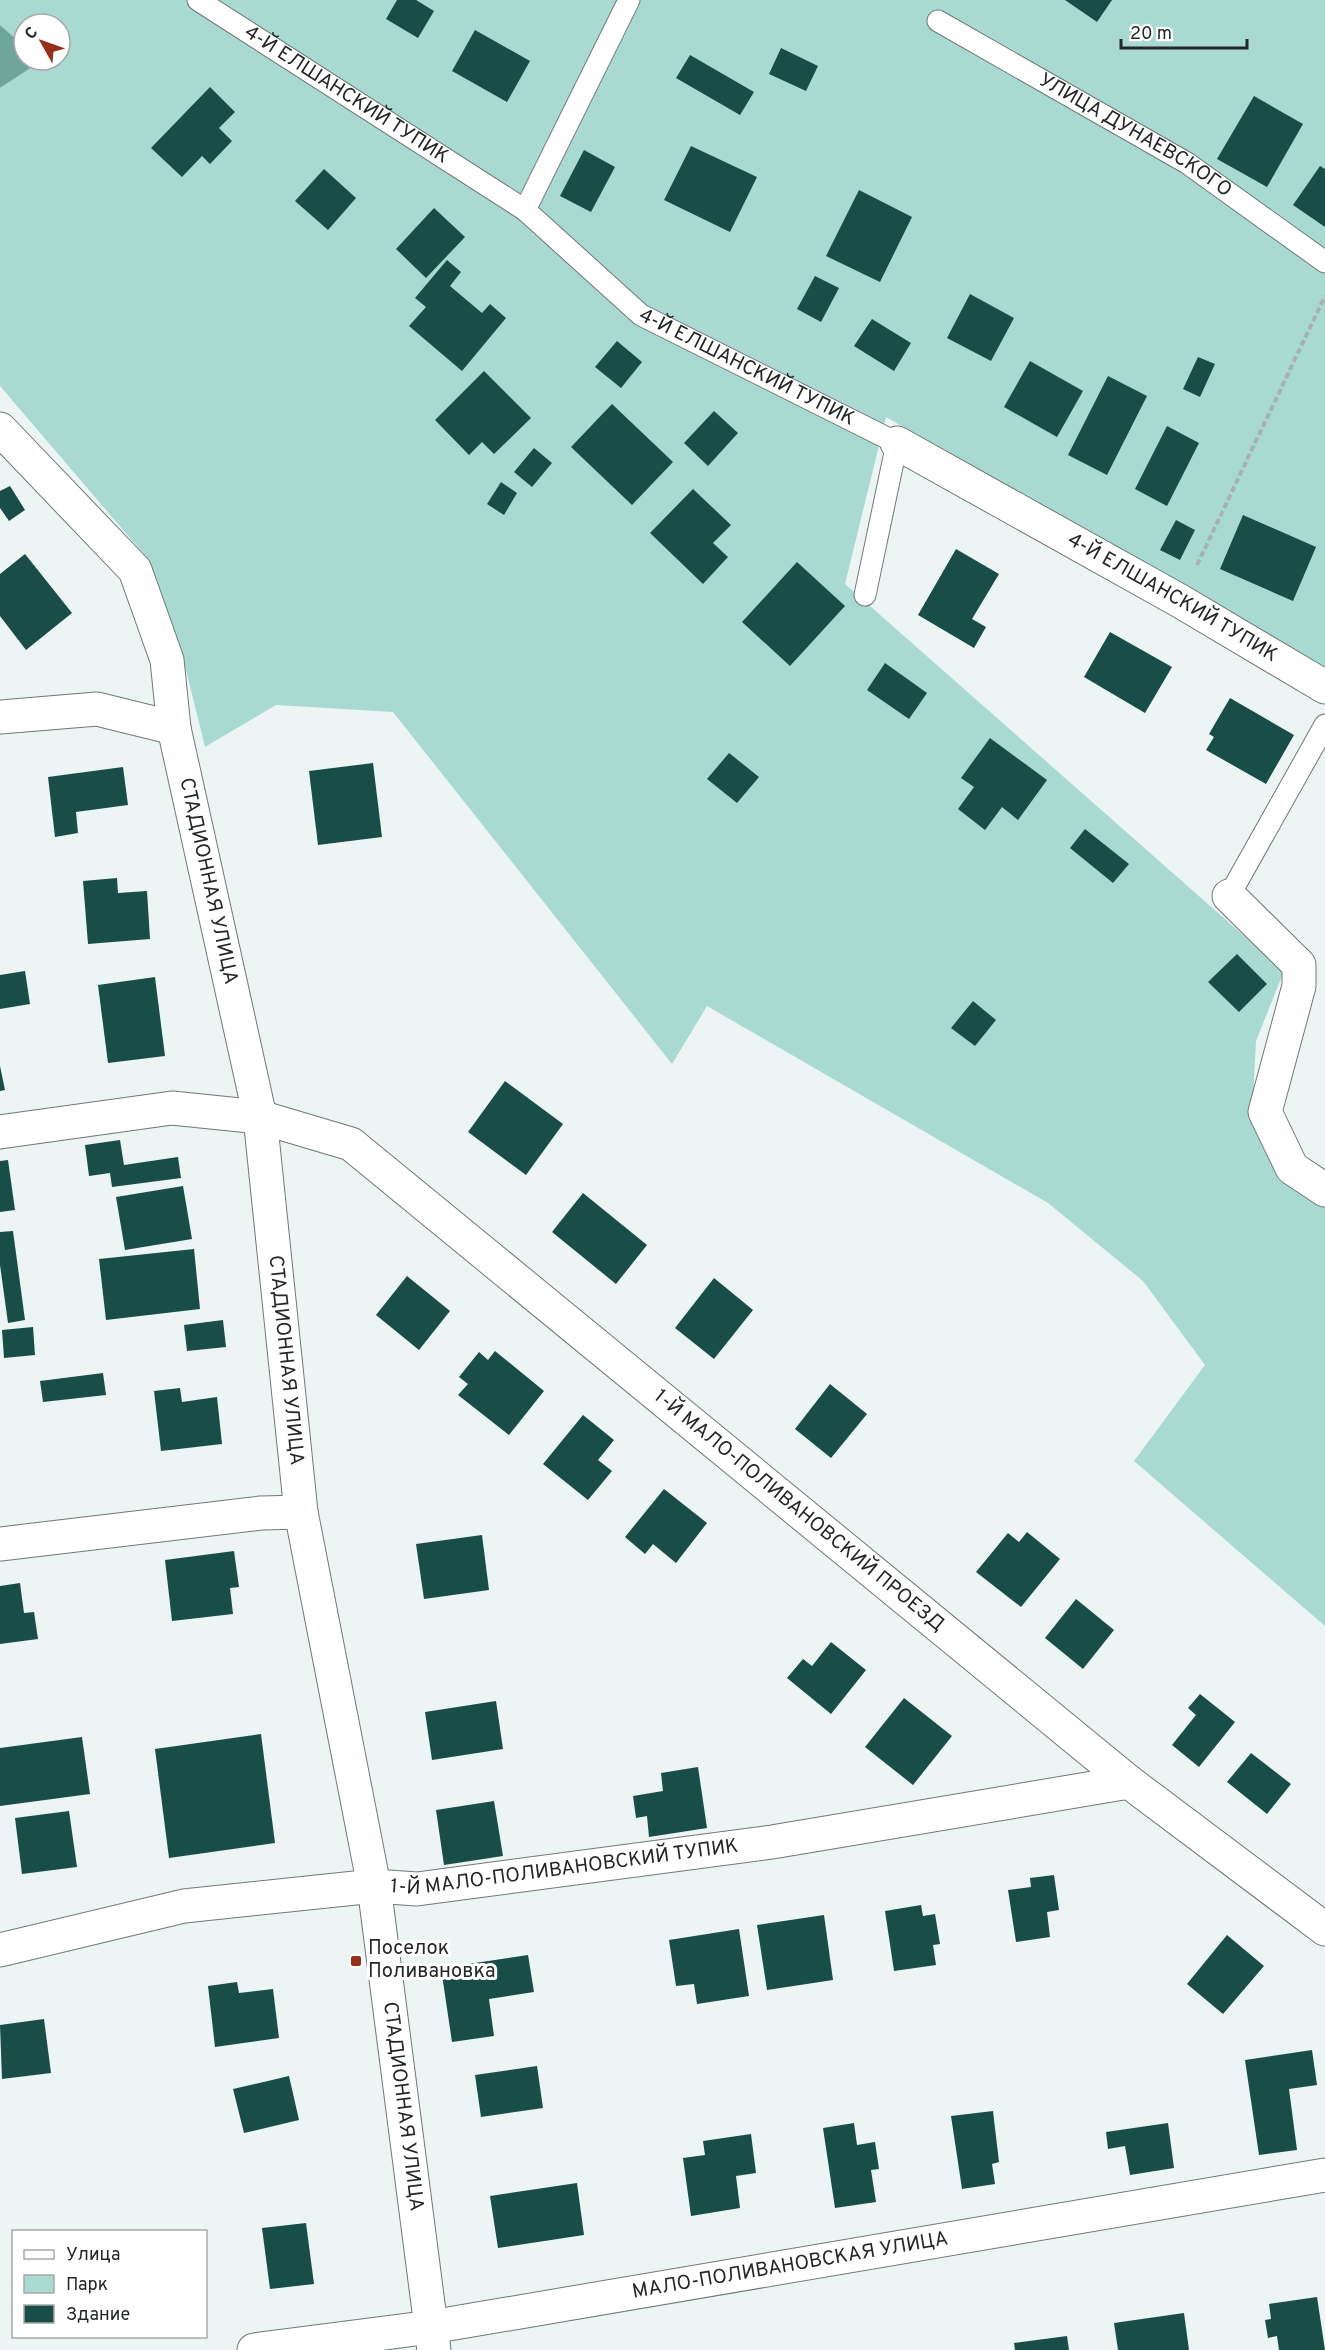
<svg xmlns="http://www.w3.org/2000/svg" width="1325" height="2350" font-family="Overpass,sans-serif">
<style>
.green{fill:#a8dad2}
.water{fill:#70a59c}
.building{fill:#184e47}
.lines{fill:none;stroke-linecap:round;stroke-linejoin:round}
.lane-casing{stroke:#707876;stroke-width:23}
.street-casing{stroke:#707876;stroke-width:35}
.path{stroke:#a9b1b0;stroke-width:4;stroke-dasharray:6 3;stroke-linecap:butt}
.lane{stroke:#fff;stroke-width:21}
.street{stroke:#fff;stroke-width:33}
.poi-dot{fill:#982f19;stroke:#fff;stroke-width:2}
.labels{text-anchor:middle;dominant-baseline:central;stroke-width:6;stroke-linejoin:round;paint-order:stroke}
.street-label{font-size:20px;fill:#232726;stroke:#fff}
.poi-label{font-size:20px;fill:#232726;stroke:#fff;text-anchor:start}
</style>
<rect width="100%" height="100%" fill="#ecf5f4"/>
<!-- green -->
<polygon class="green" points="0,0 1325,0 1325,669 886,417 845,584 1284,971 1256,1041 1252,1120 1271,1165 1325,1201 1325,1626 1134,1461 1205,1365 1143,1281 1048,1203 707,1006 672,1064 393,712 276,705 205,747 184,662 148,559 0,386 0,88 40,60 60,60 60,24 24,24 24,46 0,25"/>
<!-- water -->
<polygon class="water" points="0,25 24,46 24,60 41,61 0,88"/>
<!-- building -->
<g class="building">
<polygon points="397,0 416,0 434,11 418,38 386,19"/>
<polygon points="1065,0 1112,0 1097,22"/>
<polygon points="475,30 530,61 507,102 452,71"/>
<polygon points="781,48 818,66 806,91 769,74"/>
<polygon points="690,55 754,92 740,115 676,78"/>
<polygon points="210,87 235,112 219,128 232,141 210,164 202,156 182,177 151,148"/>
<polygon points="1254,96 1303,124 1267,187 1217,159"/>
<polygon points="691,146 757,177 730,232 664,200"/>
<polygon points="584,150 615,167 591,212 560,196"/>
<polygon points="1320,166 1325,169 1325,227 1293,205"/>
<polygon points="324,169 356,198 328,230 295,201"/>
<polygon points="859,190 912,217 880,282 826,256"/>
<polygon points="434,208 465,237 426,278 396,249"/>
<polygon points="447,260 461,272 450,286 482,313 490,304 506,318 462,371 409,326 426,307 415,298"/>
<polygon points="815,276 839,288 821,322 797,309"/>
<polygon points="970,294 1014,318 991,361 947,338"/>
<polygon points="872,319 911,343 894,371 854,346"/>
<polygon points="617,341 642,362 621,388 595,367"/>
<polygon points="1198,357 1215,364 1200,397 1183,389"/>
<polygon points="1030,361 1083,391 1057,437 1004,407"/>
<polygon points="484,371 531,418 494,454 482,442 469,455 435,420"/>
<polygon points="1108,376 1147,396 1107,475 1068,455"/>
<polygon points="612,404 673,462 632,505 571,447"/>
<polygon points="714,411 738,433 708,466 684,443"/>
<polygon points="1167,426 1199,443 1167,506 1135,489"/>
<polygon points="534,448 552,463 532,487 514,472"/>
<polygon points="501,482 517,493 504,515 487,504"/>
<polygon points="10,486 25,510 9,521 0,508 0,491"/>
<polygon points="693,489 731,525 713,543 728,557 703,584 650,533"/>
<polygon points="1243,515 1316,547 1293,601 1220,569"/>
<polygon points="1176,520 1195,530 1180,560 1160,550"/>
<polygon points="956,549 999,574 972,619 986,627 974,648 918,615"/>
<polygon points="25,554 72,613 26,650 0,616 0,574"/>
<polygon points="797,562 845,606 790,666 742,622"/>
<polygon points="1110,632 1172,667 1145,713 1084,677"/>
<polygon points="885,663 927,693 909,719 867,690"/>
<polygon points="1230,698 1294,735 1266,784 1206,750 1214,737 1209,734"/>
<polygon points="990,738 1047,780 1018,820 1002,807 985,830 958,809 974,787 961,778"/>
<polygon points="729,753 759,777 737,803 707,779"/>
<polygon points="373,763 382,837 318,845 309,771"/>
<polygon points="123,767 128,805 76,812 78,833 55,837 48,777"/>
<polygon points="1085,829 1129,864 1113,883 1070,848"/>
<polygon points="117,878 118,893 147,891 150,939 88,944 83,881"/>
<polygon points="1237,954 1267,984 1239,1012 1208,982"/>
<polygon points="25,971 30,1004 0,1009 0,975"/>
<polygon points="155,977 165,1056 108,1063 98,985"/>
<polygon points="973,1001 996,1020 975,1046 951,1028"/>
<polygon points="0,1066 5,1090 0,1091"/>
<polygon points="505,1081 563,1124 526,1175 468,1132"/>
<polygon points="120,1140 124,1165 178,1157 181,1178 112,1187 110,1173 89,1176 85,1145"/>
<polygon points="8,1160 15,1210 0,1212 0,1161"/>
<polygon points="183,1186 192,1239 125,1250 116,1197"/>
<polygon points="583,1193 647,1245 616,1284 552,1232"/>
<polygon points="13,1231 25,1320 8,1323 0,1265 0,1232"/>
<polygon points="194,1249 200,1309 106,1320 99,1259"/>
<polygon points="407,1276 450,1311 419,1350 376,1315"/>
<polygon points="714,1278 753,1310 714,1359 675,1328"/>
<polygon points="223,1320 226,1347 187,1351 184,1325"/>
<polygon points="33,1327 35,1355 4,1358 2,1330"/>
<polygon points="495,1351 544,1391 509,1435 458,1395 468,1384 459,1377 479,1352 488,1360"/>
<polygon points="103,1373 106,1395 43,1402 40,1381"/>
<polygon points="830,1384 867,1414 831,1458 795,1429"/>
<polygon points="180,1388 182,1402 217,1397 222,1444 161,1451 154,1391"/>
<polygon points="583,1415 614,1440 598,1460 612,1471 588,1500 543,1464"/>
<polygon points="664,1489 707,1523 676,1563 653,1544 645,1554 625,1537"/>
<polygon points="1027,1532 1060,1559 1021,1607 976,1572 1008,1533 1019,1542"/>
<polygon points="482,1535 489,1590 424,1599 416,1544"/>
<polygon points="234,1551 239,1587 230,1588 233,1614 172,1621 165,1560"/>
<polygon points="20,1583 24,1613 34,1612 38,1639 0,1644 0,1586"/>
<polygon points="1076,1599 1114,1630 1083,1669 1045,1638"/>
<polygon points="831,1642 866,1670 831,1714 787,1678 803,1659 812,1666"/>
<polygon points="1200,1694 1235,1722 1199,1767 1172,1745 1196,1715 1188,1708"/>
<polygon points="904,1698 952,1736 913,1785 865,1747"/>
<polygon points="496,1701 503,1749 432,1760 425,1712"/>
<polygon points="261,1734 275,1843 169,1858 155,1749"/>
<polygon points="82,1737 90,1794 0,1806 0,1748"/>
<polygon points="1251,1753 1291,1784 1267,1814 1227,1782"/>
<polygon points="698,1767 707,1828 649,1837 647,1816 636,1818 633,1796 663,1791 661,1773"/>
<polygon points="494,1801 503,1856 444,1865 436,1810"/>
<polygon points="69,1811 77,1867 22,1874 15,1818"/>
<polygon points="1054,1875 1059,1910 1047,1912 1050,1937 1016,1942 1008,1890 1031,1887 1030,1878"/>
<polygon points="921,1905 923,1916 935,1914 940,1944 933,1945 936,1965 894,1971 885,1911"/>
<polygon points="824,1915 833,1980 767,1990 757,1925"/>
<polygon points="739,1929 749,1996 697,2004 694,1984 676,1986 669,1940"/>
<polygon points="1227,1935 1264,1966 1223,2014 1187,1984"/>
<polygon points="528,1955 534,1992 489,1999 494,2036 452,2042 441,1968"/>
<polygon points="237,1982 239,1993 273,1989 279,2038 215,2047 208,1986"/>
<polygon points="44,2019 51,2073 2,2079 0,2025"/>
<polygon points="1312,2050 1317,2085 1289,2089 1297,2150 1259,2155 1245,2060"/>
<polygon points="537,2066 543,2108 481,2117 475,2075"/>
<polygon points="289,2076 299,2120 244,2133 233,2089"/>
<polygon points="993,2111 999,2162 992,2164 995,2184 962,2189 951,2116"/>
<polygon points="854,2123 857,2145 875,2142 879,2169 871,2170 876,2202 835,2208 823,2128"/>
<polygon points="1168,2123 1174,2168 1130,2175 1125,2146 1108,2149 1106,2132"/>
<polygon points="751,2134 756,2173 736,2176 740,2208 691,2216 683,2158 705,2155 703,2141"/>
<polygon points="577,2183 584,2235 498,2248 490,2196"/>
<polygon points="306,2223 314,2284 270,2289 262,2228"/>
<polygon points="1317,2297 1325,2350 1279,2350 1277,2336 1268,2338 1265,2320 1271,2319 1269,2304"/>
<polygon points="1184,2313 1189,2350 1118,2350 1114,2323"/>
<polygon points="1067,2336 1069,2350 1015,2350 1014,2343"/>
</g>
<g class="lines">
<defs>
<g id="lane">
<path id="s1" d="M198,0l327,210 116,105 256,128 -32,152"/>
<path id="s2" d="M938,21l249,142 138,99"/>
<polyline points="525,210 629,0"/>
<polyline points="1229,896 1325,725"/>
</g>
<g id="street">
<path id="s3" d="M0,429l135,141 32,90 7,68 86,389 41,395 73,374 60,464"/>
<path id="s4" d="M897,443l283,158 145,86"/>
<polyline points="0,717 97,709 174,728"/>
<polyline points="1229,896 1299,965 1299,986 1265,1112 1292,1168 1325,1190"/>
<path id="s5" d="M0,1132l172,-24 88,9 91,27 778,638 196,147"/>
<polyline points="0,1544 261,1513 301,1512"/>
<path id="s6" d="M0,1950l184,-44 190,-20 43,3 355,-47 357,-60"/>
<path id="s7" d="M254,2350l177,-23 894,-152"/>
</g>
</defs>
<!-- lane casing -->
<use href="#lane" class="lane-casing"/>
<!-- street casing -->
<use href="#street" class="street-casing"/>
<!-- path -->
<polyline class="path" points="1197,565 1325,296"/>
<!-- lane -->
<use href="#lane" class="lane"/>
<!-- street -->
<use href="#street" class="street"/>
</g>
<!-- markers -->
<rect class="poi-dot" x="350" y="1955" width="12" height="12" rx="3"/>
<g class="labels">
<!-- street labels -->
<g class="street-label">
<text stroke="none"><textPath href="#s1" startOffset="176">4-Й ЕЛШАНСКИЙ ТУПИК</textPath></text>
<text stroke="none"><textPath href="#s2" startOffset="228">УЛИЦА ДУНАЕВСКОГО</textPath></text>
<text stroke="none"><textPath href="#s1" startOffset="663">4-Й ЕЛШАНСКИЙ ТУПИК</textPath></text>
<text stroke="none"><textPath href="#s4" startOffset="316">4-Й ЕЛШАНСКИЙ ТУПИК</textPath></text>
<text stroke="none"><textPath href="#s3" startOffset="516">СТАДИОННАЯ УЛИЦА</textPath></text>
<text stroke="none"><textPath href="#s3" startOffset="1002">СТАДИОННАЯ УЛИЦА</textPath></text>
<text stroke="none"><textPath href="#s5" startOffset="936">1-Й МАЛО-ПОЛИВАНОВСКИЙ ПРОЕЗД</textPath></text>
<text stroke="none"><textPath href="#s6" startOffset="572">1-Й МАЛО-ПОЛИВАНОВСКИЙ ТУПИК</textPath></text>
<text stroke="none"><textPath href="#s3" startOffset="1758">СТАДИОННАЯ УЛИЦА</textPath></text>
<text stroke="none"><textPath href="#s7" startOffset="543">МАЛО-ПОЛИВАНОВСКАЯ УЛИЦА</textPath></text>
</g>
<!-- poi labels -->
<g class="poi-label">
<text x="368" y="1949">Поселок<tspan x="368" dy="23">Поливановка</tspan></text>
</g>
</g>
<!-- legend -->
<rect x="12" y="2230" width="195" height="108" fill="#ffffff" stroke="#a7a9a8" stroke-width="1.5"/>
<rect x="24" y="2250" width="30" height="9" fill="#ffffff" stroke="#a7a9a8" stroke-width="1.5"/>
<text x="66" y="2260" font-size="18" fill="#232726">Улица</text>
<rect x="24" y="2275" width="30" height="18" fill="#a8dad2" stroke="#a7a9a8" stroke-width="1.5"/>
<text x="66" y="2290" font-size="18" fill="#232726">Парк</text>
<rect x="24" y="2305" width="30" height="18" fill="#184e47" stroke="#a7a9a8" stroke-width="1.5"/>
<text x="66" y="2320" font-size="18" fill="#232726">Здание</text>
<!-- north arrow -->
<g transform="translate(42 42) rotate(310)"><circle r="28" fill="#ffffff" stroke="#a7a9a8" stroke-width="1.5"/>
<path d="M0-4.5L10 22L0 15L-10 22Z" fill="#982f19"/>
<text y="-9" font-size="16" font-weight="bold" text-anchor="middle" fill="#232726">С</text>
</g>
<!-- scale -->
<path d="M1121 39v9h126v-9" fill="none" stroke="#232726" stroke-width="3"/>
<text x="1130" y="39" font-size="18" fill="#232726" stroke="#ffffff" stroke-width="4.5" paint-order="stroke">20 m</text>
</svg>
